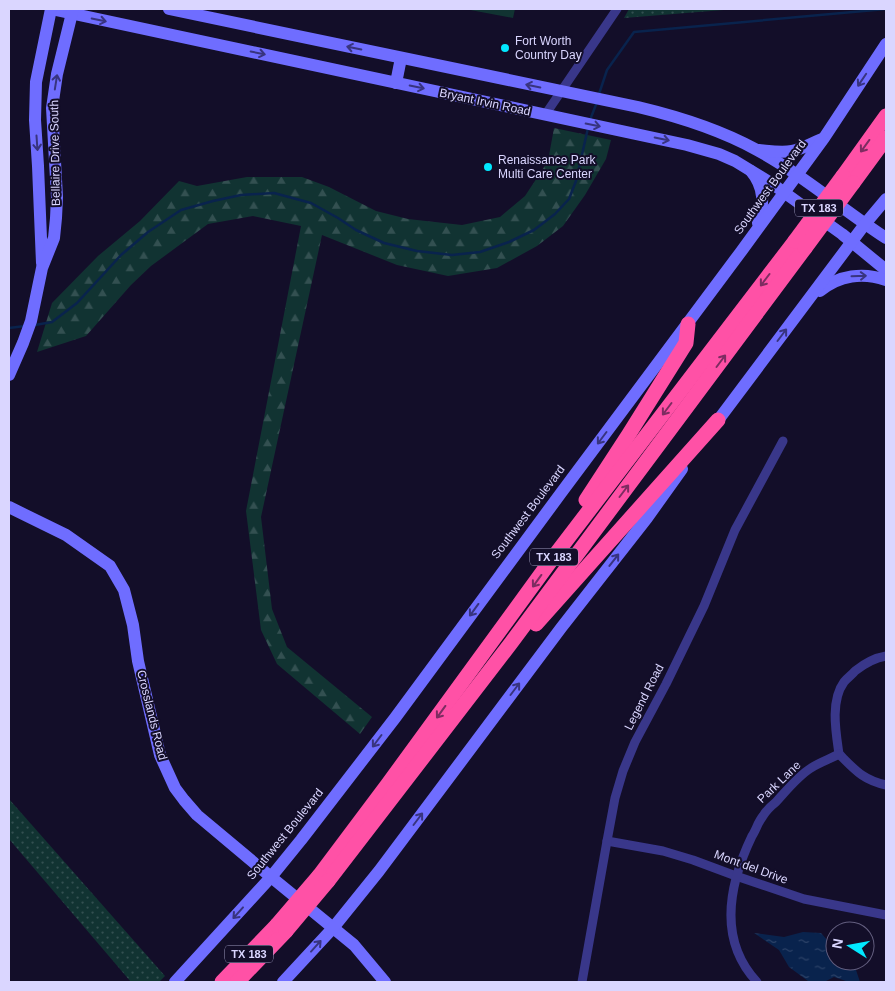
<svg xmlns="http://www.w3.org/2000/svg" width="895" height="991" font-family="Helvetica,sans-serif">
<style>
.grass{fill:url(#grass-dots)}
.forest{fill:url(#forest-firs)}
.pitch{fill:#113332}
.water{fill:url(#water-ripples)}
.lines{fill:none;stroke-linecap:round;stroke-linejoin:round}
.stream{stroke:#09234d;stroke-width:2.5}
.street{stroke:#39378a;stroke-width:9}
.secondary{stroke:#6f6dff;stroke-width:12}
.highway{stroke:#ff51a6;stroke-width:15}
.highway-bridge{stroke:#ff51a6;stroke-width:15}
.oneway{stroke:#38347f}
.oneway2{stroke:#7d2c61}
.poi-dot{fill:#02e8ff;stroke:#130e29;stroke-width:2}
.labels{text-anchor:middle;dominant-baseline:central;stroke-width:4;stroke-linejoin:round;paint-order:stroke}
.shield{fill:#130e29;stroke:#9e9abf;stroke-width:1}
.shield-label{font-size:11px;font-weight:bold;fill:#dad6ff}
.poi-label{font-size:12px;fill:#dad6ff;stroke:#130e29;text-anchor:start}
.street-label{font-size:12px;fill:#dad6ff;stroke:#130e29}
</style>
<defs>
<pattern id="grass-dots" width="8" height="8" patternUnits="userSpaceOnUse" patternTransform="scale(1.25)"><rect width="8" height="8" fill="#113332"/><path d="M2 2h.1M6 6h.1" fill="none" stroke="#335051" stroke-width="1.8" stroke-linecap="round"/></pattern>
<pattern id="forest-firs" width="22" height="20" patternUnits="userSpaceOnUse" patternTransform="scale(1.25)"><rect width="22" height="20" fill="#113332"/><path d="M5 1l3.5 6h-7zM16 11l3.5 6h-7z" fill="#335051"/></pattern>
<pattern id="water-ripples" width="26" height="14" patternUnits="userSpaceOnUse" patternTransform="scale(1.25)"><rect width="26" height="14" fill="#09234d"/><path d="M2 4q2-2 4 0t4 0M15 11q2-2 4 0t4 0" fill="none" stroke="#2c4268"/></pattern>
</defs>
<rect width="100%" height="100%" fill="#130e29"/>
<!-- grass -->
<g class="grass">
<polygon points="629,9 736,9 624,18"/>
<polygon points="9,799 165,976 159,982 131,982 9,839"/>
</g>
<!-- forest -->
<polygon class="forest" points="554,128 611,140 606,159 585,195 563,226 537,246 497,268 448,276 397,265 322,235 261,517 272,609 287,647 372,717 360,734 277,664 261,630 246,511 301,226 253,216 208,224 151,266 131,285 86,336 37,352 52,303 98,256 140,221 179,181 197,186 247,177 302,177 329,187 376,211 408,219 462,225 500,217 525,196 548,161"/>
<!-- pitch -->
<polygon class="pitch" points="465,9 515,9 513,18"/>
<!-- water -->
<polygon class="water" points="803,932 821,933 829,942 835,945 835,961 853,961 860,982 849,982 834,977 826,981 808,981 789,967 779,950 754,933 784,937"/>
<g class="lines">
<!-- stream -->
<g class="stream">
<polyline points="599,94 607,70 634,32 886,9"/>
<polyline points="590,120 597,102"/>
<polyline points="35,325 52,322 77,303 121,255 148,232 181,210 213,201 241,195 274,193 311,203 338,218 356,230 384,243 417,251 452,255 480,252 509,242 534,230 555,214 569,199 576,181 588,128"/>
<polyline points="9,328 25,326"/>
</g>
<!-- street -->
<g class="street">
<polyline points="545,115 617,9"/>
<path d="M839,754c-3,-21 -9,-53 5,-72 3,-4 8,-7 11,-11 10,-8 19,-13 31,-15"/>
<path d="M839,754c16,16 24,26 47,31"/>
<polyline points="607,841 663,851 693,860 736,876 804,899 886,915"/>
<polyline points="582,982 607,841 615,798 623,771 635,742 666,684 704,606 735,530 783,441"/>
<path d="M757,982c-40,-43 -28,-98 -5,-146 4,-6 6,-14 11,-20 3,-5 8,-10 13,-14 11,-12 22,-26 35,-34 9,-6 19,-9 28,-14"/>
</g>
<!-- secondary -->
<g class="secondary">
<polyline points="51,9 687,145 719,154 735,161 771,183 842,234 886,270"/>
<path d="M169,9l469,98c42,10 81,22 119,43 46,25 86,60 129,88"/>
<polyline points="396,83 401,58"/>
<path d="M759,150c11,1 22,3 33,1 10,-2 20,-8 30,-12"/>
<path d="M751,171c14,17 13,33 7,52"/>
<polyline points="42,263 38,166 35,120 36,82 51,9"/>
<path d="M820,291c19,-16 43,-19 66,-11"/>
<polyline points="9,375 23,343 31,321 42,268 54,238 56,218 57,197 52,108 57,74 73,9"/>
<polyline points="713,427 865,224 886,199"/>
<polyline points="9,507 66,535 110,566 124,590 133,625 138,661 160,755 175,788 184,800 197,815 271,877 354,945 385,982"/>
<polyline points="175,982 271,877 301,840 395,718 561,493 740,253 824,138 886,44"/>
<polyline points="283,982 333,928 379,871 561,628 647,518 682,469"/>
</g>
<!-- highway -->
<g class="highway">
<polyline points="843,176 886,116"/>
<polyline points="853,183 886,138"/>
<polyline points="586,500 629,434 686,343 688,324"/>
<polyline points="536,624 718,420"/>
<polyline points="319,876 388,784 552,559 795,241"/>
<polyline points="328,881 511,643 805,248"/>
<polyline points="222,982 277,925"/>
<polyline points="237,982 286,931"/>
</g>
<!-- highway-bridge -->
<g class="highway-bridge">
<polyline points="795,241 843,176"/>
<polyline points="805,248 853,183"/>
<polyline points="277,925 319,876"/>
<polyline points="286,931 328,881"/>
</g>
</g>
<!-- one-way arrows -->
<defs><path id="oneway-shaft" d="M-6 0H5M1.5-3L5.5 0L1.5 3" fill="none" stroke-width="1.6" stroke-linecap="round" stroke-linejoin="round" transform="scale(1.25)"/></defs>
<g class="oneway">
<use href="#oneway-shaft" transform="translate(99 20) rotate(12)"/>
<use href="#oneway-shaft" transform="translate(354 48) rotate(-168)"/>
<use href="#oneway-shaft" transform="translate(258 53) rotate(12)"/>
<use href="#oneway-shaft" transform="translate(862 80) rotate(124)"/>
<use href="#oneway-shaft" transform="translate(56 82) rotate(-81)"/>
<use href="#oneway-shaft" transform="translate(533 86) rotate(-168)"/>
<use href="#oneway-shaft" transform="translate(417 87) rotate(12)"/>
<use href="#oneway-shaft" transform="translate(593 125) rotate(11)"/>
<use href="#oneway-shaft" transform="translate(662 139) rotate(12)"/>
<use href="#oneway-shaft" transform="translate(37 143) rotate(86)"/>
<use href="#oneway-shaft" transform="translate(859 276) rotate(-2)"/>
<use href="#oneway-shaft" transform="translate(782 335) rotate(-53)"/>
<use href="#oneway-shaft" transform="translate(602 438) rotate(127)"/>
<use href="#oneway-shaft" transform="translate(614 560) rotate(-52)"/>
<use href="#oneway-shaft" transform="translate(474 610) rotate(126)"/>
<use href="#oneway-shaft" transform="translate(515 689) rotate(-53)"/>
<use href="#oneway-shaft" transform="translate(377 741) rotate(127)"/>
<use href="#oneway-shaft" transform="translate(418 819) rotate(-53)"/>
<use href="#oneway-shaft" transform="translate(238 913) rotate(132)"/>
<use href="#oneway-shaft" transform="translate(316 946) rotate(-48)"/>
</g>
<g class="oneway2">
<use href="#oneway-shaft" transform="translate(865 146) rotate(126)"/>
<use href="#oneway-shaft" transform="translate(765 280) rotate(127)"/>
<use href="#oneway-shaft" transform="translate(721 361) rotate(-53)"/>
<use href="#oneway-shaft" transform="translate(667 409) rotate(127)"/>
<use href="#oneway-shaft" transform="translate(624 491) rotate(-53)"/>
<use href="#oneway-shaft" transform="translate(537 581) rotate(126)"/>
<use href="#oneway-shaft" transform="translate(441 712) rotate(126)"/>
</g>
<!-- markers -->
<g class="poi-dot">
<circle cx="505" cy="48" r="5"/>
<circle cx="488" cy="167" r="5"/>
</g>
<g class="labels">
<!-- shield labels -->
<g class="shield">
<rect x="795" y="199.5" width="48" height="17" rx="4"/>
<rect x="530" y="548.5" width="48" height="17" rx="4"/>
<rect x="225" y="945.5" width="48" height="17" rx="4"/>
</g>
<g class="shield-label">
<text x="819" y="208">TX 183</text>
<text x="554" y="557">TX 183</text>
<text x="249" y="954">TX 183</text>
</g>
<!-- poi labels -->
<g class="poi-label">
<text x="515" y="41">Fort Worth<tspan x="515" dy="14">Country Day</tspan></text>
<text x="498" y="160">Renaissance Park<tspan x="498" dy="14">Multi Care Center</tspan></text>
</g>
<!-- street labels -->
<g class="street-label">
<text transform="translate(485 102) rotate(12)">Bryant Irvin Road</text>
<text transform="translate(55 153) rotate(-91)">Bellaire Drive South</text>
<text transform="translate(770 187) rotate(-54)">Southwest Boulevard</text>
<text transform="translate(528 512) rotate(-53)">Southwest Boulevard</text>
<text transform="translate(644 697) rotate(-63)">Legend Road</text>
<text transform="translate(152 715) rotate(76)">Crosslands Road</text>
<text transform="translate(779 782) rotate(-44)">Park Lane</text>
<text transform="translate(285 834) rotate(-51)">Southwest Boulevard</text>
<text transform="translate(751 867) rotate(20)">Mont del Drive</text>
</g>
</g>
<!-- border -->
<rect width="895" height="991" fill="none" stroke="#dad6ff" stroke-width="20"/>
<!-- north arrow -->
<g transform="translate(850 946) rotate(281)"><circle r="24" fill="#130e29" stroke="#635e7f"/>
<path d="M0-4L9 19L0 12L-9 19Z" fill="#02e8ff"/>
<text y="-8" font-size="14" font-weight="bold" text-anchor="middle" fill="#dad6ff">N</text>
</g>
</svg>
